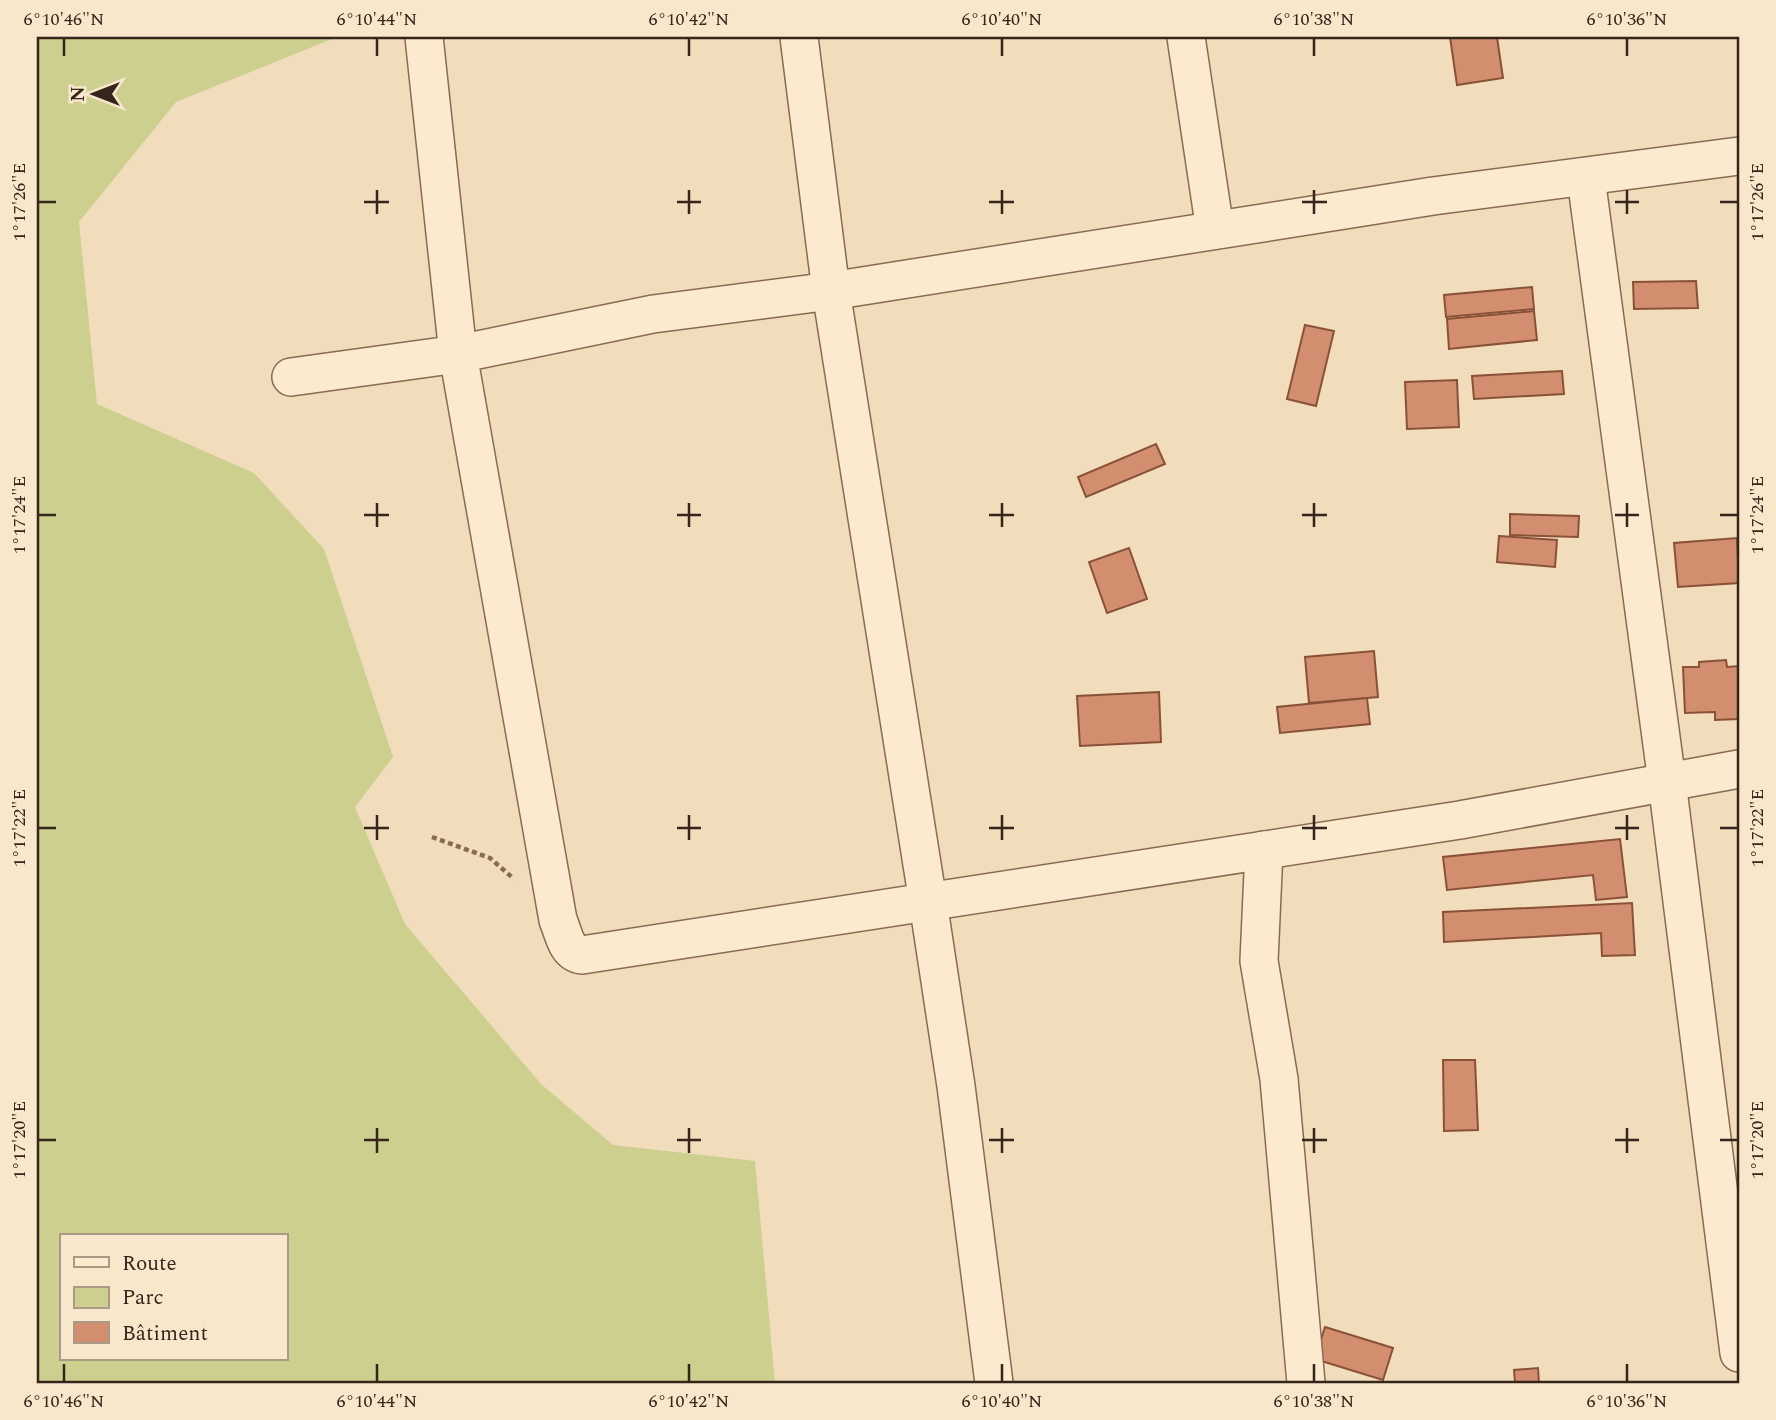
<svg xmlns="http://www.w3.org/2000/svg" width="1776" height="1420" font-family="Spectral,serif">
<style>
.green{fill:#cdcf8e;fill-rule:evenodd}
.building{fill:#d28e6e;stroke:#895138;stroke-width:2}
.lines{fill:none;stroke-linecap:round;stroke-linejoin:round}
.minor-casing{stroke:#896b54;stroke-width:40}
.path{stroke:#896b54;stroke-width:4.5;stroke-dasharray:5 3.5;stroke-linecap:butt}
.minor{stroke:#fbeace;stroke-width:37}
.ticks{fill:none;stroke:#36251a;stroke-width:2.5}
.neatline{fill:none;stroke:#36251a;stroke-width:2.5}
.ticks-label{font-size:18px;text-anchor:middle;fill:#36251a}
</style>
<rect width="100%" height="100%" fill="#f1dcbb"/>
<!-- green -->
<path class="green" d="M37,37h300l-161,65 -97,120 18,182 157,69 70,76 69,208 -38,50 50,117 136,160 72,61 142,16 20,222h-738zM61,1236h224v123h-224z"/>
<!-- building -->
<g class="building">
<polygon points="1450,37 1497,37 1503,78 1457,85"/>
<polygon points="1696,281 1698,308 1634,309 1633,282"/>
<polygon points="1532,287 1534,309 1446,317 1444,295"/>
<polygon points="1534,311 1537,340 1449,349 1447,319"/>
<polygon points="1305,325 1334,331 1316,406 1287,399"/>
<polygon points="1562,371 1564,394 1474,399 1472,376"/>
<polygon points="1457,380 1459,427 1407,429 1405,382"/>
<polygon points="1156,444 1165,464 1086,497 1078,477"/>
<polygon points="1510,514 1579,516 1578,537 1510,535"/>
<polygon points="1499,536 1557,540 1555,567 1497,562"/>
<polygon points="1737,538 1739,583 1678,587 1674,543"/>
<polygon points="1129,548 1147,599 1107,613 1089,562"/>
<polygon points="1374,651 1378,697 1309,703 1305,657"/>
<polygon points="1726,660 1727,667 1739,666 1739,719 1715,720 1715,712 1685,713 1683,667 1699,667 1699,662"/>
<polygon points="1159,692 1161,742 1080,746 1077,696"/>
<polygon points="1367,698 1370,724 1280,733 1277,707"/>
<polygon points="1620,839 1627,897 1596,900 1593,875 1447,890 1443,857"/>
<polygon points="1632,903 1635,955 1602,956 1601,933 1444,942 1443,912"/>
<polygon points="1443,1060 1475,1060 1478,1130 1444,1131"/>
<polygon points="1325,1327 1393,1348 1383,1380 1315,1359"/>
<polygon points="1538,1368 1539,1383 1515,1383 1514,1370"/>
</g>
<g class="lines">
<defs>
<g id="minor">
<path d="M424,37l34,317 100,566c6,14 8,33 24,35l878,-135 279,-51"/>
<polyline points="799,37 831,291 928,902 956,1086 994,1383"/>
<polyline points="1186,37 1215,230"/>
<polyline points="1586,178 1667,782 1739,1353"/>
<polyline points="291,377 458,354 653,314 831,291 1433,196 1739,156"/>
<polyline points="1264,850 1259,961 1279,1079 1306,1383"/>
</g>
</defs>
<!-- minor casing -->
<use href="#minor" class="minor-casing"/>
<!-- path -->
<polyline class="path" points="432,837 490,858 514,879"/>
<!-- minor -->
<use href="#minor" class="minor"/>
</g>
<!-- ticks -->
<path class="ticks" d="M64,38v18M377,38v18M689,38v18M1002,38v18M1314,38v18M1627,38v18M377,190v24M689,190v24M1002,190v24M1314,190v24M1627,190v24M38,202h18M364,202h25M677,202h24M989,202h25M1302,202h25M1615,202h24M1720,202h18M377,503v24M689,503v24M1002,503v24M1314,503v24M1627,503v24M38,515h18M364,515h25M677,515h24M989,515h25M1302,515h25M1615,515h24M1720,515h18M377,815v25M689,815v25M1002,815v25M1314,815v25M1627,815v25M38,828h18M364,828h25M677,828h24M989,828h25M1302,828h25M1615,828h24M1720,828h18M377,1128v25M689,1128v25M1002,1128v25M1314,1128v25M1627,1128v25M38,1140h18M364,1140h25M677,1140h24M989,1140h25M1302,1140h25M1615,1140h24M1720,1140h18M64,1364v18M377,1364v18M689,1364v18M1002,1364v18M1314,1364v18M1627,1364v18"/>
<!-- border -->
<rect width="1776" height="1420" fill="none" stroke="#f8e7cb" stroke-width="77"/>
<!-- legend -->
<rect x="60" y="1234" width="228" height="126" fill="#f8e7cb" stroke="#aa9984" stroke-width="2"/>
<rect x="74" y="1257" width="35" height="10" fill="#fbeace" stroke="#aa9984" stroke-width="2"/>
<text x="122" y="1270" font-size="21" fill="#36251a">Route</text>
<rect x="74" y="1287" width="35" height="21" fill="#cdcf8e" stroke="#aa9984" stroke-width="2"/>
<text x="122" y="1304" font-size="21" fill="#36251a">Parc</text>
<rect x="74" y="1322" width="35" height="21" fill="#d28e6e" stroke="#aa9984" stroke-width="2"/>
<text x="122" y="1340" font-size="21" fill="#36251a">Bâtiment</text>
<!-- north arrow -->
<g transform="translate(94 94) rotate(270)" stroke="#f8e7cb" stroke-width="5" paint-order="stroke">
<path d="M0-5L12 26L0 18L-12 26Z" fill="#36251a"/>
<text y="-10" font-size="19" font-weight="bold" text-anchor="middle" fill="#36251a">N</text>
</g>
<rect x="38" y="38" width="1700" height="1344" class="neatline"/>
<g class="ticks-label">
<text x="64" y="25">6°10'46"N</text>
<text x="377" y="25">6°10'44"N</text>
<text x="689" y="25">6°10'42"N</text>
<text x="1002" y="25">6°10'40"N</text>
<text x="1314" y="25">6°10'38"N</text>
<text x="1627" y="25">6°10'36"N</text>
<text transform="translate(1757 202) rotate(-90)" y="6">1°17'26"E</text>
<text transform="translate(19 202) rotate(-90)" y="6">1°17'26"E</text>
<text transform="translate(1757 515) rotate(-90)" y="6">1°17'24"E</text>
<text transform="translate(19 515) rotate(-90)" y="6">1°17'24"E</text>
<text transform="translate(1757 828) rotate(-90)" y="6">1°17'22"E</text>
<text transform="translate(19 828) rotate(-90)" y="6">1°17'22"E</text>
<text transform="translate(1757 1140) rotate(-90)" y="6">1°17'20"E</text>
<text transform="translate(19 1140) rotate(-90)" y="6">1°17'20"E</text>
<text x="64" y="1407">6°10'46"N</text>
<text x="377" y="1407">6°10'44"N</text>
<text x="689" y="1407">6°10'42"N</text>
<text x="1002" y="1407">6°10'40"N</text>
<text x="1314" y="1407">6°10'38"N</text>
<text x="1627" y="1407">6°10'36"N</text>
</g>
</svg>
